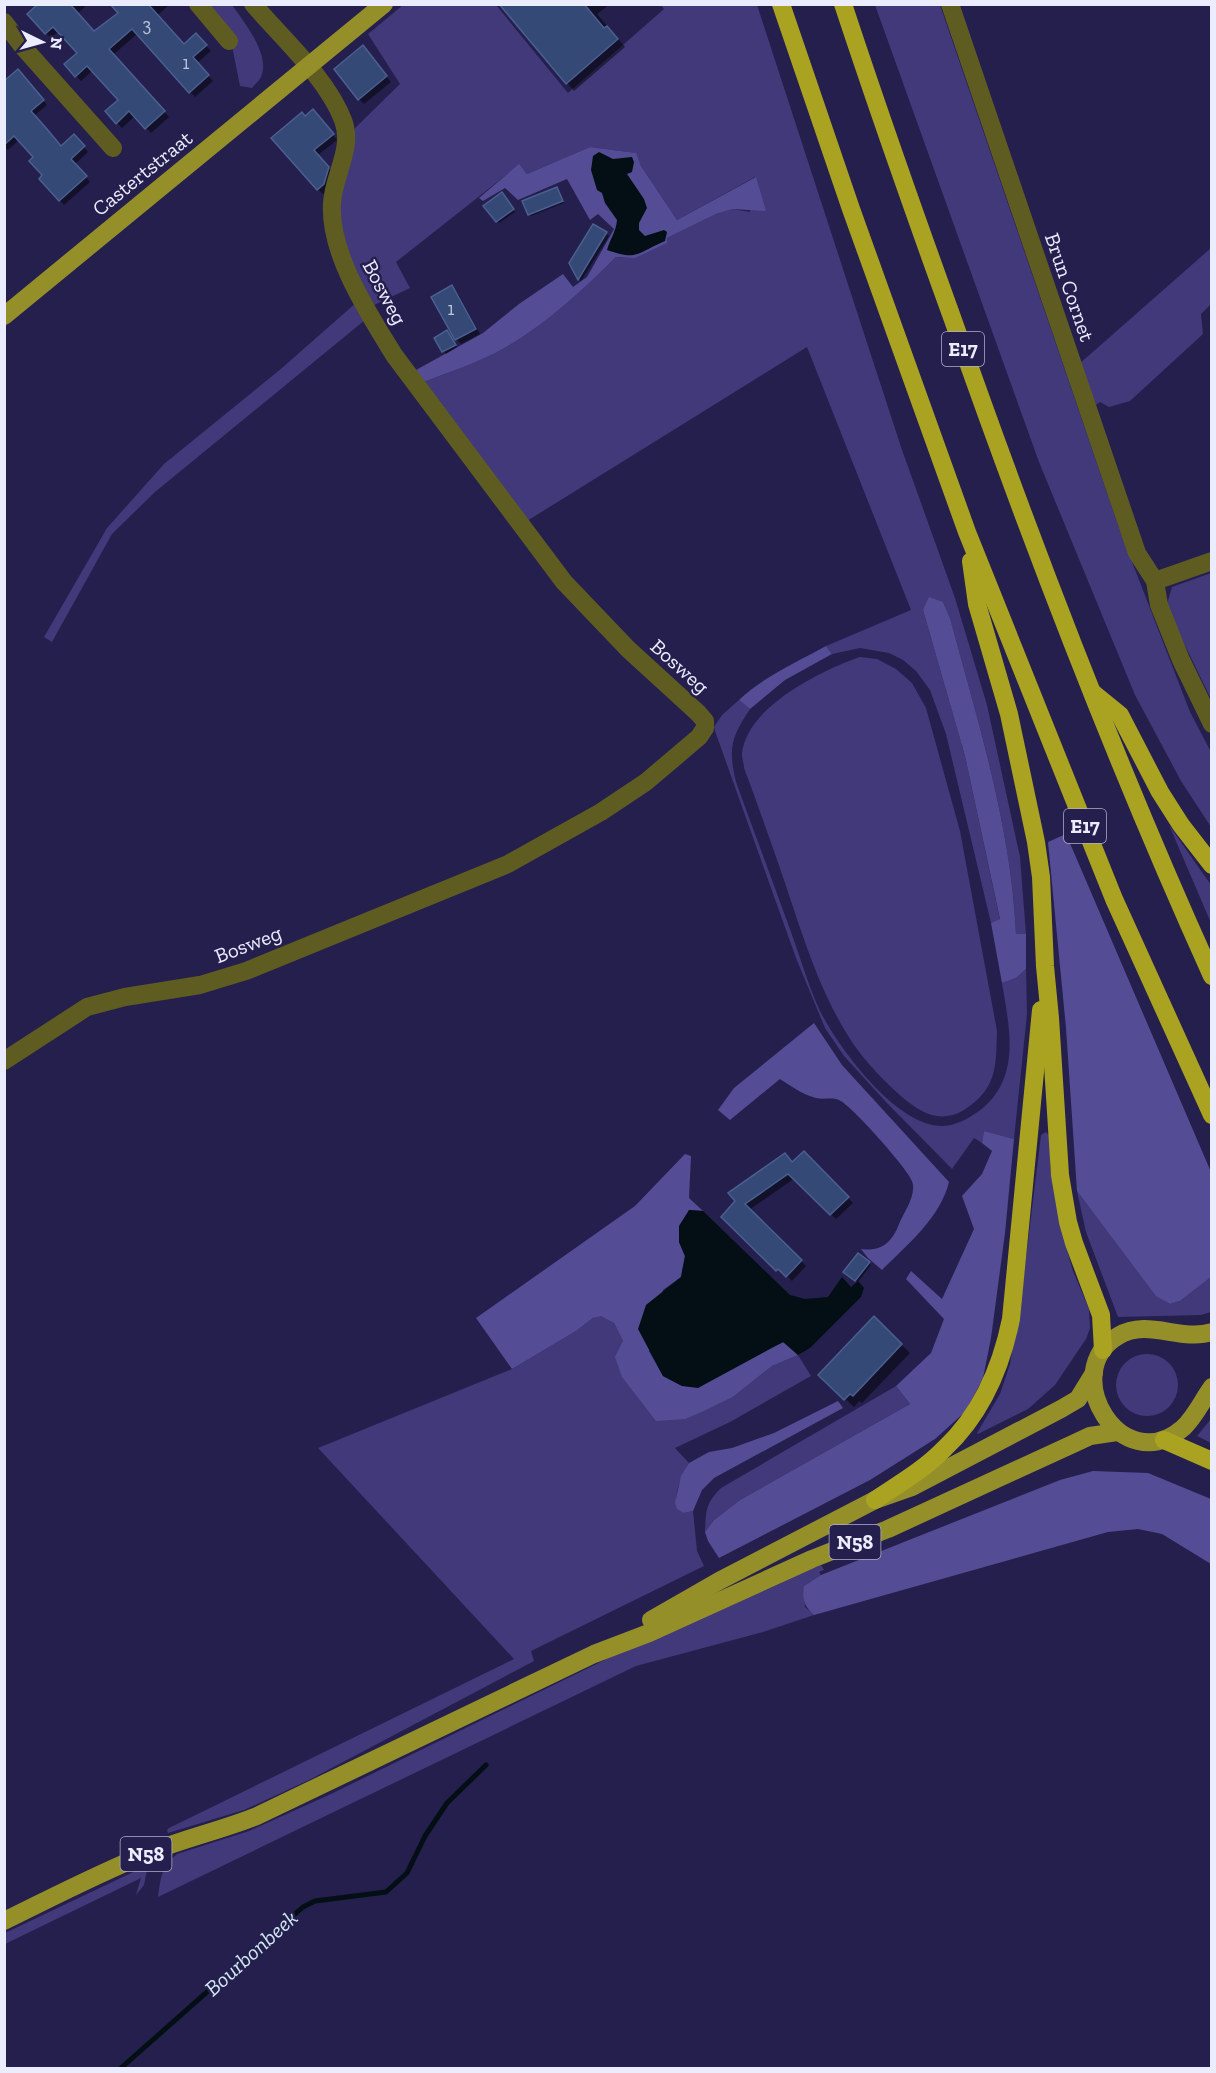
<svg xmlns="http://www.w3.org/2000/svg" width="1216" height="2073" font-family="'Zilla Slab',serif">
<style>
.green{fill:#413979}
.forest{fill:#544d95}
.water{fill:#030f14}
.shadow{fill:#0007}
.lines{fill:none;stroke-linecap:round;stroke-linejoin:round}
.stream{stroke:#030f14;stroke-width:5}
.building{fill:#354977;stroke:#4b5f90;stroke-width:1.5}
.minor{stroke:#5f5c22;stroke-width:18}
.major{stroke:#958f2a;stroke-width:18}
.highway{stroke:#aaa321;stroke-width:18}
.labels{text-anchor:middle;dominant-baseline:central;stroke-width:5;stroke-linejoin:round;paint-order:stroke}
.number-label{font-size:18px;fill:#bec3dd}
.shield{fill:#251f4d;stroke:#b0aeca;stroke-width:1.5}
.shield-label{font-size:20px;font-weight:bold;fill:#ececff}
.street-label{font-size:21px;fill:#ececff;stroke:#251f4d}
.water-label{font-size:22px;font-style:italic;fill:#d1e8f3;stroke:#251f4d}
</style>
<rect width="100%" height="100%" fill="#251f4d"/>
<!-- green -->
<g class="green">
<path d="M207,5h25c12,17 39,50 29,72 -2,4 -6,7 -9,11l-12,-2 -8,-40z"/>
<path d="M403,5h93l72,88 96,-84 -3,-4h96l144,442 54,151 32,107 33,152 6,77h-10c-5,-108 -38,-212 -66,-316l-7,-16 -20,8 42,146 35,164 -9,3 -45,-189 -16,-44 -14,-19 -13,-11 -14,-7 -29,-5 -28,6 -6,-8 85,-36 -104,-263 -280,174 -103,-139c25,-10 53,-19 77,-32 43,-24 80,-58 115,-93 17,3 35,-7 50,-14l1,-5 49,-24 17,-5 17,3 5,-35 -78,43 -36,-54 -6,-13 -45,-6 -63,27 -8,-9 -123,97 14,26 -40,19 -26,-58 -7,-44 15,-74 48,-47 -32,-50z"/>
<polygon points="875,5 940,5 1119,528 1190,712 1211,752 1211,827 1181,781 1135,695 1039,462"/>
<polygon points="1211,248 1211,304 1201,314 1203,334 1130,401 1109,407 1100,402 1096,405 1078,365"/>
<polygon points="357,302 365,320 155,492 112,534 52,642 44,637 107,528 164,464 282,368"/>
<polygon points="1211,573 1211,699 1178,631 1167,604 1172,587"/>
<path d="M860,657l17,2 19,10 16,14 14,25 34,123 37,200c-1,36 0,58 -33,79 -24,14 -43,3 -62,-13 -23,-20 -46,-45 -61,-73 -29,-51 -46,-114 -66,-170 -10,-28 -20,-57 -31,-86 0,-4 -2,-9 -2,-14 4,-47 80,-84 118,-97z"/>
<path d="M739,700l11,9c-19,29 -22,39 -14,73 18,50 37,100 55,150 9,25 17,52 28,77 19,38 77,118 124,117 14,0 30,-10 41,-19 37,-33 25,-81 18,-124l14,-5 10,-9 1,45 -13,125 -30,-8 -2,12 -8,-5 -22,31 -66,-67 -42,-46 -19,-28 -29,-70 -81,-227 -1,-4 8,-12z"/>
<polygon points="1169,825 1211,885 1211,923"/>
<polygon points="1046,1132 1050,1136 1050,1166 1065,1243 1073,1271 1089,1309 1090,1328 1086,1339 1055,1385 1028,1409 978,1434 977,1433 1000,1394 1010,1364 1021,1299 1041,1135"/>
<polygon points="1077,1191 1157,1296 1170,1304 1180,1301 1211,1277 1211,1312 1201,1315 1118,1317 1086,1232"/>
<path d="M601,1315l13,8 9,18 63,78 47,-22 39,-31 26,-11 13,21 -81,46 -55,26 14,15c-8,13 -15,30 -12,46l6,4 10,-2 4,40 7,15 -173,85 3,10 -225,119 -65,30 -76,23 -1,-3 2,-2 345,-169 -196,-211 194,-79 64,-38 17,-13z"/>
<circle cx="1147" cy="1385" r="31"/>
<path d="M896,1386l14,18 -170,96 -26,20 -9,12c1,-22 1,-29 16,-44z"/>
<polygon points="1211,1419 1211,1443 1197,1436"/>
<path d="M821,1565l3,5 -5,2 2,3 -17,11 1,21 9,8 -51,17 -127,34 -478,231c3,-20 3,-30 19,-43l72,-23 84,-38 335,-164z"/>
<polygon points="148,1865 144,1885 136,1895 141,1878 5,1944 5,1933"/>
</g>
<!-- forest -->
<g class="forest">
<path d="M590,147l46,6 5,13 36,54 79,-43 10,34 -33,-2 -17,5 -49,24v5l-32,15 -19,-1c-35,35 -72,69 -115,93 -24,13 -52,22 -77,32l-8,-12 67,-37 36,-29 44,-30 10,13 14,-10 27,-48 -16,-15 -8,6 -23,-41 -49,21 -13,-12 -22,13 -4,-3 40,-34 8,10z"/>
<path d="M929,597l14,5 7,16c28,104 61,208 66,316h10v35l-10,9 -14,5 -11,-60 9,-4 -35,-163 -42,-146z"/>
<path d="M826,646l6,8 -47,26 -35,29 -11,-9c22,-22 60,-39 87,-54z"/>
<polygon points="1066,834 1211,1172 1211,1277 1180,1301 1170,1304 1156,1296 1077,1191 1066,1028 1048,842"/>
<path d="M814,1023l28,42 107,117c-9,36 -41,62 -67,88l-14,-12 -7,-9c21,3 31,-7 38,-25 5,-12 18,-29 13,-43 -4,-12 -61,-76 -73,-81 -7,-3 -16,0 -23,-2 -13,-3 -25,-12 -36,-19l-50,41 -12,-10 16,-22z"/>
<polygon points="984,1131 1014,1139 1005,1233 991,1338 983,1378 966,1411 935,1439 870,1480 719,1558 708,1541 705,1532 714,1520 740,1500 910,1404 896,1386 931,1353 944,1319 906,1279 911,1271 942,1299 974,1229 962,1196 982,1174 992,1151 982,1143"/>
<polygon points="685,1154 691,1156 689,1198 703,1211 689,1210 679,1242 685,1256 681,1277 663,1290 649,1351 663,1376 682,1386 784,1342 798,1355 772,1366 733,1397 706,1410 686,1419 656,1421 622,1377 615,1357 623,1341 614,1323 601,1316 593,1318 576,1331 512,1369 476,1318 635,1206"/>
<polygon points="838,1401 843,1408 714,1478 702,1490 693,1511 683,1513 677,1509 675,1503 681,1476 689,1463 709,1452 732,1448 774,1433"/>
<path d="M1093,1471l55,2 63,26v65l-49,-30 -24,-5 -30,3 -294,83c-10,-9 -12,-16 -10,-29l17,-11 239,-95z"/>
</g>
<!-- water -->
<g class="water">
<path d="M599,152l14,7 19,-2 2,5 -2,10 -5,2 17,25 3,9 -8,15v7l6,6 19,-6 3,2 -2,9c-28,12 -27,20 -58,9 3,-11 9,-18 10,-30l-12,-17 -3,-10 -5,-3 -6,-20 2,-14z"/>
<polygon points="689,1210 703,1211 790,1295 805,1299 828,1297 842,1277 851,1287 858,1281 864,1288 861,1297 810,1348 798,1355 783,1342 698,1388 682,1386 663,1376 638,1329 646,1305 681,1277 685,1256 679,1242 679,1226"/>
</g>
<!-- shadow -->
<g class="shadow">
<polygon points="40,4 88,4 77,14 94,33 120,13 112,4 170,4 157,16 184,46 196,35 211,51 197,63 213,81 195,97 138,33 113,55 169,117 151,133 135,116 122,128 117,123 120,100 93,70 81,81 66,65 79,53 59,31 51,38 46,33"/>
<polygon points="501,4 610,4 597,14 625,47 574,91"/>
<polygon points="367,52 391,82 364,104 359,99"/>
<polygon points="21,75 47,105 34,116 62,147 74,136 88,152 75,164 90,182 64,205 41,179 45,176 35,157 19,140 8,150 4,147 4,83"/>
<polygon points="318,116 337,140 318,155 333,174 328,191 323,194 318,189 305,117"/>
<polygon points="557,189 564,203 531,216 529,214"/>
<polygon points="504,196 515,212 499,223 497,221"/>
<polygon points="594,226 609,236 581,281 571,263"/>
<polygon points="452,287 457,292 480,334 461,344 456,339"/>
<polygon points="447,332 457,347 446,354 436,338"/>
<polygon points="804,1153 853,1203 836,1219 795,1178 749,1210 806,1266 792,1281 784,1273 783,1275 723,1217"/>
<polygon points="858,1255 871,1265 858,1282 847,1274"/>
<polygon points="874,1319 910,1353 862,1403 859,1401 854,1407 820,1375"/>
</g>
<g class="lines">
<!-- stream -->
<polyline class="stream" points="121,2068 303,1907 315,1901 386,1892 407,1873 425,1836 447,1803 486,1765"/>
</g>
<!-- building -->
<g class="building">
<polygon points="38,4 70,4 94,31 118,13 110,4 148,4 184,44 196,33 207,45 193,57 209,75 189,93 132,29 109,49 165,111 145,129 129,111 116,124 105,111 118,100 87,66 75,77 64,64 77,53 53,27 45,34 27,14"/>
<polygon points="499,4 584,4 604,28 607,26 618,39 566,84"/>
<polygon points="363,45 387,76 358,100 334,69"/>
<polygon points="18,69 44,100 31,111 47,129 61,146 74,134 85,146 71,159 87,176 59,201 39,179 42,175 29,161 33,157 14,136 4,145 4,81"/>
<polygon points="313,109 334,134 314,150 329,167 324,184 317,190 271,138 302,112 305,116"/>
<polygon points="557,187 563,201 528,215 522,201"/>
<polygon points="502,192 514,209 496,222 483,206"/>
<polygon points="593,224 607,232 578,280 569,263"/>
<polygon points="452,285 476,329 455,340 431,297"/>
<polygon points="447,330 456,345 442,352 434,338"/>
<polygon points="804,1151 849,1197 830,1215 788,1174 745,1204 802,1260 786,1277 778,1269 776,1271 721,1217 735,1201 728,1193 785,1153 792,1162"/>
<polygon points="858,1253 870,1262 855,1281 843,1272"/>
<polygon points="874,1316 902,1344 853,1396 850,1394 844,1400 818,1375"/>
</g>
<g class="lines">
<!-- minor -->
<g class="minor">
<polyline points="198,4 229,41"/>
<polyline points="950,4 1137,553 1155,581 1159,605 1181,660 1212,724"/>
<polyline points="4,22 23,47 113,148"/>
<polyline points="1155,581 1212,561"/>
<path d="M4,1061l83,-54 38,-10 75,-12 46,-14 262,-107 93,-52 45,-30 53,-45 6,-9v-7l-7,-8 -70,-64 -64,-67 -170,-227c-25,-41 -65,-101 -62,-151 1,-29 22,-55 11,-84 -16,-42 -61,-82 -90,-116"/>
</g>
<!-- major -->
<g class="major">
<polyline points="4,316 384,4"/>
<path d="M1212,1332c-32,10 -64,-14 -94,4 -61,36 3,145 65,92 12,-11 19,-27 29,-41"/>
<polyline points="651,1620 719,1581 875,1500 912,1487 1061,1409 1078,1399 1094,1373"/>
<path d="M4,1921c49,-24 97,-49 147,-69 35,-14 71,-22 106,-36l337,-162 55,-21 163,-74 76,-30 187,-86 15,-7 27,-4"/>
</g>
<!-- highway -->
<g class="highway">
<polyline points="781,4 851,209 967,532 1114,899 1212,1115"/>
<path d="M843,4c35,106 72,211 110,316 78,222 162,442 259,656"/>
<polyline points="971,561 977,604 1009,714 1036,842 1041,877 1045,966 1050,1018 1060,1175 1068,1222 1074,1243 1101,1315 1103,1350"/>
<polyline points="1093,693 1120,715 1160,792 1181,825 1212,865"/>
<polyline points="1164,1440 1212,1461"/>
<path d="M875,1500c24,-16 50,-31 70,-52 37,-35 56,-80 66,-129l30,-309"/>
</g>
</g>
<g class="labels">
<!-- number labels -->
<g class="number-label">
<text x="147" y="25">3</text>
<text x="186" y="63">1</text>
<text x="451" y="309">1</text>
</g>
<!-- shield labels -->
<g class="shield">
<rect x="942" y="332" width="42" height="34" rx="4.5"/>
<rect x="1064" y="809" width="42" height="34" rx="4.5"/>
<rect x="829.5" y="1525" width="51" height="34" rx="4.5"/>
<rect x="120.5" y="1837" width="51" height="34" rx="4.5"/>
</g>
<g class="shield-label">
<text x="963" y="349">E17</text>
<text x="1085" y="826">E17</text>
<text x="855" y="1542">N58</text>
<text x="146" y="1854">N58</text>
</g>
<!-- street labels -->
<g class="street-label">
<text transform="translate(142 173) rotate(-39)">Castertstraat</text>
<text transform="translate(1070 287) rotate(71)">Brun Cornet</text>
<text transform="translate(385 292) rotate(62)">Bosweg</text>
<text transform="translate(680 666) rotate(42)">Bosweg</text>
<text transform="translate(248 944) rotate(-21)">Bosweg</text>
</g>
<!-- water labels -->
<g class="water-label">
<text transform="translate(251 1953) rotate(-42)">Bourbonbeek</text>
</g>
</g>
<!-- border -->
<rect width="1216" height="2073" fill="none" stroke="#ececff" stroke-width="12"/>
<!-- north arrow -->
<g transform="translate(42 42) rotate(95)" stroke="#251f4d" stroke-width="4.5" paint-order="stroke">
<path d="M0-4.5L10 22L0 15L-10 22Z" fill="#ececff"/>
<text y="-9" font-size="16" font-weight="bold" text-anchor="middle" fill="#ececff">N</text>
</g>
</svg>
